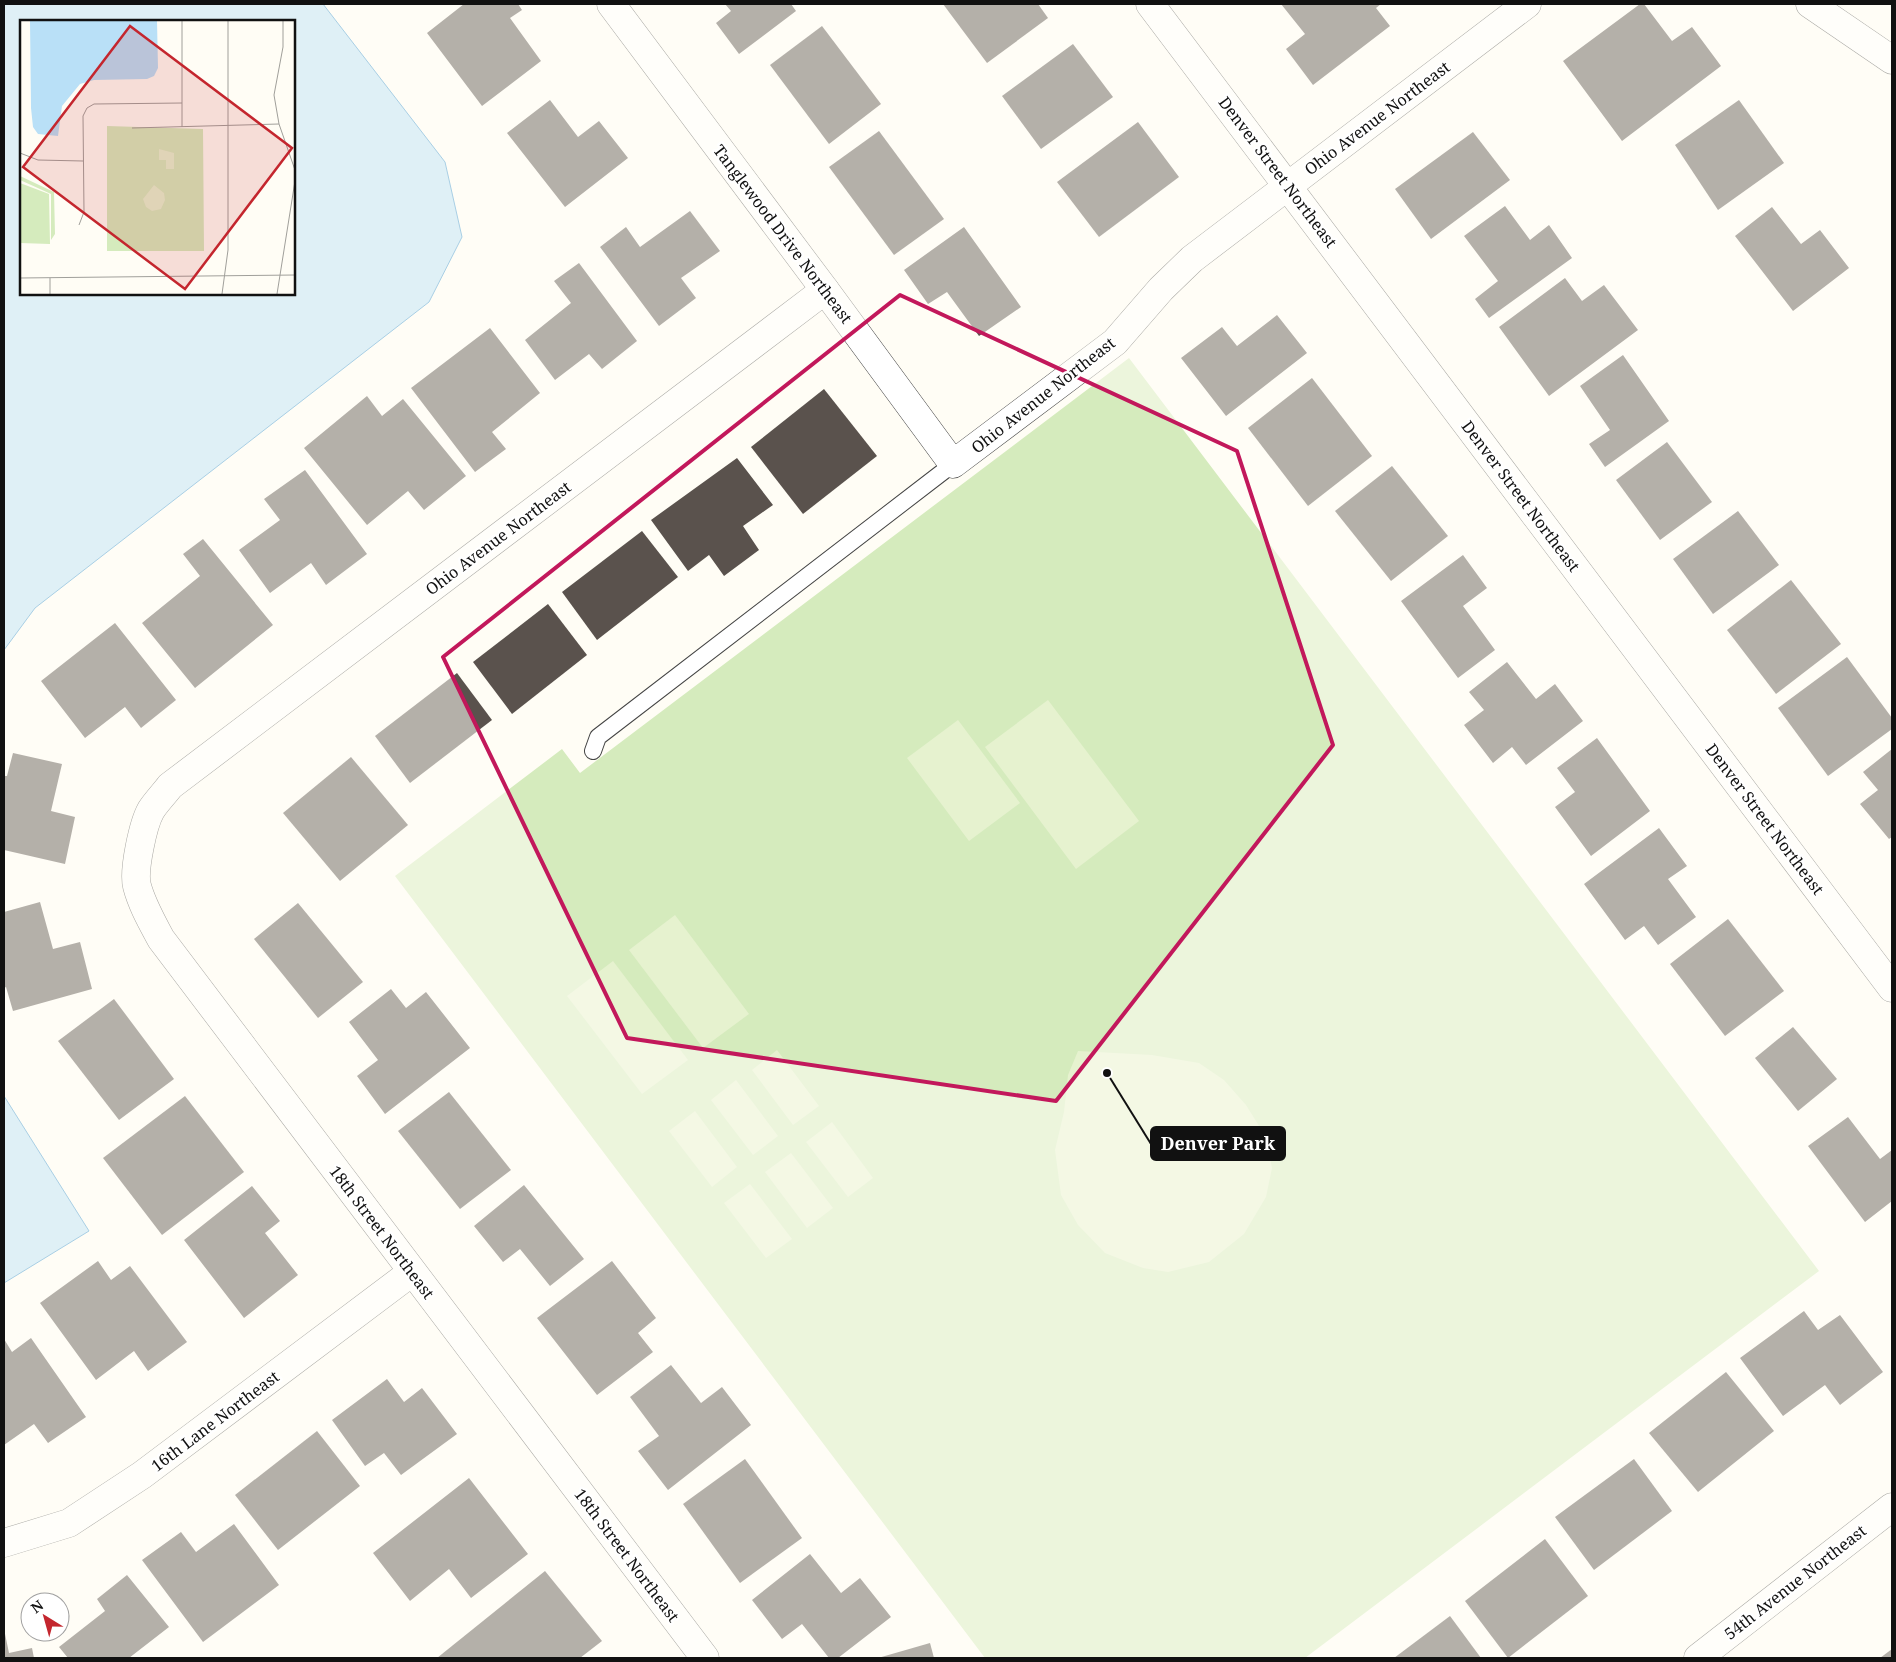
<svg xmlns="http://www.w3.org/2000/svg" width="1896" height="1662" font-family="'Noto Serif',serif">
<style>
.green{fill:#d5ebbd}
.pitch{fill:#e6f2cf}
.water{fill:#b9e0f7;stroke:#3f96cf;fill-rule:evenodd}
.building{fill:#5a524d}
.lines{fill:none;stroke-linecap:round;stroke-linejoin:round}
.service-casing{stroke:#444;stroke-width:18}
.minor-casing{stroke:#444;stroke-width:29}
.service{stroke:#fff;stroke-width:16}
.minor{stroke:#fff;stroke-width:28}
.marked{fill:none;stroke:#c2185b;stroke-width:4;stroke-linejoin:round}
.labels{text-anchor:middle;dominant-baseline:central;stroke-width:5;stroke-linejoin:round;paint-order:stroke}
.street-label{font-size:16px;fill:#111;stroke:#fff}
.inset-road{fill:none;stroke:#a09f9a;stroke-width:1}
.view{fill:#c4262e;fill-opacity:0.15;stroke:#c4262e;stroke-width:2.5}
.inset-edge{fill:none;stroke:#111;stroke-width:2.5}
.leader{fill:none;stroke:#111;stroke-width:2}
.callout-dot{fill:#111;stroke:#fff;stroke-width:2}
.callout{fill:#111;stroke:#111;stroke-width:2}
.callout-label{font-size:18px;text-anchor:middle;font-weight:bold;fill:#fff}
</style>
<rect width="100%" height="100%" fill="#fffdf5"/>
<!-- green -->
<polygon class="green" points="1129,358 1819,1271 1305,1658 985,1658 395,876 562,749 580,773"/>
<!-- pitch -->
<g class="pitch">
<polygon points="1048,700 1139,821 1076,869 985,747"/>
<polygon points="958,720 1020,803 969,841 907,758"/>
<polygon points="675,915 749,1014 703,1048 629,950"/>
<polygon points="613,961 688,1060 642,1094 567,996"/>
<polygon points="777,1050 819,1106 793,1125 752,1070"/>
<polygon points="1078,1051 1152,1055 1199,1063 1224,1080 1246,1105 1266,1137 1272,1168 1266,1197 1244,1234 1209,1262 1168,1272 1143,1268 1105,1253 1078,1225 1061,1195 1055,1150 1064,1112 1068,1075"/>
<polygon points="736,1080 778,1136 753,1155 711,1100"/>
<polygon points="695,1111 737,1167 712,1187 669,1131"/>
<polygon points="832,1122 873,1178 848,1197 806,1142"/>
<polygon points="791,1153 833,1208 807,1228 765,1172"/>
<polygon points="750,1184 792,1239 766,1258 724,1203"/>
</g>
<!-- water -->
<g class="water">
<path d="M4,4h319l122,158 17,75 -33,65 -394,306 -31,42zM21,21h273v273h-273z"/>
<polygon points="4,1096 89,1231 4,1283"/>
</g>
<!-- building -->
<g class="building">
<polygon points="464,4 518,4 522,10 510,18 541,61 482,106 427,33"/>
<polygon points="725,4 791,4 796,11 739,54 716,23 731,11"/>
<polygon points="943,4 1038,4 1048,18 987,63"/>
<polygon points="1281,4 1381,4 1376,8 1390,26 1313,85 1286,49 1305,34"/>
<polygon points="1640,4 1644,4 1672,41 1692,27 1721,66 1622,141 1563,61"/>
<polygon points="822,26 881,104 829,144 770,65"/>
<polygon points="1073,44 1113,97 1041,149 1002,96"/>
<polygon points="550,100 578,137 599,121 628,158 565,207 507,133"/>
<polygon points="1739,100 1784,163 1718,210 1675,145"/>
<polygon points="1138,122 1179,177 1099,237 1057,182"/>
<polygon points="879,131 944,219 894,255 829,167"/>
<polygon points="1473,132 1510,180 1431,239 1395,189"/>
<polygon points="1505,206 1530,240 1549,225 1572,258 1489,318 1475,299 1498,281 1464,236"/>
<polygon points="1772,207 1801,244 1820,230 1849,268 1793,311 1735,236"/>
<polygon points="690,211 720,251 681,278 696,298 659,326 600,247 626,227 640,247"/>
<polygon points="964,227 1021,307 979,336 947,292 928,304 904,270"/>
<polygon points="579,263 637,341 602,369 589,354 555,380 525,340 571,303 554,281"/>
<polygon points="1565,278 1582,301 1604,285 1638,330 1549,396 1499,327"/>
<polygon points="1277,315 1307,353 1226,416 1181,358 1222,327 1237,346"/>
<polygon points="490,328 540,393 492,432 506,449 475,472 411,388"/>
<polygon points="1623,355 1669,421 1605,467 1589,444 1610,430 1580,386"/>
<polygon points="1312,378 1372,456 1308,506 1248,428"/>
<polygon points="824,389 877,456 803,514 751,447"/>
<polygon points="367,396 382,416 403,399 466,476 424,510 408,491 367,525 304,448"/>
<polygon points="1667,442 1712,502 1660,540 1616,480"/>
<polygon points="737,458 773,505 743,526 759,550 724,576 709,555 688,571 651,520"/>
<polygon points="1392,466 1448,536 1391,581 1335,511"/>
<polygon points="305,470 367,554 326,585 311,563 270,593 239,550 280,520 264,499"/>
<polygon points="1738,511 1779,565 1713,614 1673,559"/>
<polygon points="642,531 678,577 597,640 562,592"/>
<polygon points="203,539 273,625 195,688 142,623 200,576 183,554"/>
<polygon points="1463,555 1487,588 1463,606 1495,650 1458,678 1401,601"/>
<polygon points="1791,580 1841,644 1776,694 1727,630"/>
<polygon points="548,604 587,655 512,714 473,662"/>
<polygon points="115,623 176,700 141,728 125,707 85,738 41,681"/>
<polygon points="1847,657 1892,718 1892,729 1828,776 1778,708"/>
<polygon points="1507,662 1536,699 1555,684 1583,721 1526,765 1512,747 1493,763 1464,725 1484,710 1469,692"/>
<polygon points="457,673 492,720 410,783 375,736"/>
<polygon points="1597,738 1650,811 1591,856 1555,807 1575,792 1557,768"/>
<polygon points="1892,749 1892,837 1889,839 1860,804 1878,790 1863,772"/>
<polygon points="13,753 62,764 51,811 75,817 65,864 4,850 4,776 7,776"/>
<polygon points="351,757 408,825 340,881 283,813"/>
<polygon points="1659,828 1687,866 1668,879 1696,917 1658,945 1644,926 1625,940 1584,884"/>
<polygon points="40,902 53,949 80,942 92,989 13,1011 6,987 4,988 4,912"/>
<polygon points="298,903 363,982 318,1018 254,939"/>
<polygon points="1728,919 1784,991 1725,1036 1670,964"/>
<polygon points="391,989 406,1008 426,992 470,1048 385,1114 357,1076 378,1060 349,1022"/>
<polygon points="114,999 174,1079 119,1120 58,1041"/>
<polygon points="1793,1027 1837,1079 1798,1111 1755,1058"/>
<polygon points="449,1092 511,1170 460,1209 398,1131"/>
<polygon points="185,1096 244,1172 162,1235 103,1158"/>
<polygon points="1848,1117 1880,1159 1892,1150 1892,1201 1865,1222 1808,1146"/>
<polygon points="524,1185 584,1259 550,1286 520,1249 503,1262 474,1226"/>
<polygon points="252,1186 280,1221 265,1233 298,1275 244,1318 184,1240"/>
<polygon points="98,1261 111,1280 130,1266 187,1342 148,1371 134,1351 96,1380 40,1303"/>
<polygon points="612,1261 656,1318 638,1333 653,1352 597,1395 537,1318"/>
<polygon points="1804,1311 1818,1330 1840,1315 1883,1372 1840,1405 1825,1385 1783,1416 1740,1358"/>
<polygon points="31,1338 86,1417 48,1443 34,1424 4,1445 4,1339 12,1352"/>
<polygon points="671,1365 701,1403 722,1387 751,1425 668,1490 638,1451 659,1436 630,1397"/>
<polygon points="1726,1372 1774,1431 1698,1492 1649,1433"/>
<polygon points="387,1379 404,1402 422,1388 457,1434 401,1475 384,1453 365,1466 332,1420"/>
<polygon points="317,1431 360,1486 278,1550 235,1495"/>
<polygon points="745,1459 802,1538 740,1583 683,1504"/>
<polygon points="1634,1459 1672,1511 1594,1570 1555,1517"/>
<polygon points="469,1478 528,1554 471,1598 449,1569 410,1601 373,1553"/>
<polygon points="234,1524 279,1585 203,1642 142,1560 181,1532 196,1552"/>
<polygon points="1545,1539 1588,1596 1508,1658 1465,1601"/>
<polygon points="810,1554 841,1593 860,1578 891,1617 838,1658 829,1658 802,1624 782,1639 752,1600"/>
<polygon points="545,1571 602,1641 580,1658 437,1658"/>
<polygon points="127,1575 169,1627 129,1658 68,1658 59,1647 105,1611 97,1599"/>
<polygon points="1450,1616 1481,1658 1394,1658"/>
<polygon points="4,1629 9,1653 32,1648 34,1658 4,1658"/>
<polygon points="930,1643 934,1658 878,1658"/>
<polygon points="1892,1649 1892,1658 1880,1658"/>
</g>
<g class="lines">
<defs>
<polyline id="service" points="593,751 598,737 953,464"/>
<g id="minor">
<polyline points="611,4 825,290 953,464 1115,342 1161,289 1192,259 1527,4"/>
<polyline points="1150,4 1892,988"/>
<polyline points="1810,4 1892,60"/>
<polyline points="4,1543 69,1523 142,1475 412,1272"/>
<path d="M705,1658l-544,-719c-9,-17 -19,-34 -24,-53 -4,-15 6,-62 14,-76 5,-8 13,-16 19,-24l655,-496"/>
<polyline points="1698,1658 1892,1507"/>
</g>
</defs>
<!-- service casing -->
<use href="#service" class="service-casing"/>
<!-- minor casing -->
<use href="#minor" class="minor-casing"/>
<!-- service -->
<use href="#service" class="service"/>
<!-- minor -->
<use href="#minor" class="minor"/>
</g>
<!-- marked area -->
<path d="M0 0H1896V1662H0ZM900,295l337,156 96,294 -277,356 -429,-63 -184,-381z" fill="#fffdf5" fill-opacity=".55" fill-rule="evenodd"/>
<path class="marked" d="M900,295l337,156 96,294 -277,356 -429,-63 -184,-381z"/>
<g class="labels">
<!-- street labels -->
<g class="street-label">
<text transform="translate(1377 118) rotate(-37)">Ohio Avenue Northeast</text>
<text transform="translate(1278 172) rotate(53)">Denver Street Northeast</text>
<text transform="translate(783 234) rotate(53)">Tanglewood Drive Northeast</text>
<text transform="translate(1043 395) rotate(-38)">Ohio Avenue Northeast</text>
<text transform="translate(1521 496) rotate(53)">Denver Street Northeast</text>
<text transform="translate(498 538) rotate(-37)">Ohio Avenue Northeast</text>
<text transform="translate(1765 819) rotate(53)">Denver Street Northeast</text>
<text transform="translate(382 1232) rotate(53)">18th Street Northeast</text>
<text transform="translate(215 1421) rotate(-37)">16th Lane Northeast</text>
<text transform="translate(627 1555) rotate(53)">18th Street Northeast</text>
<text transform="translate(1795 1582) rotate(-38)">54th Avenue Northeast</text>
</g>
</g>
<!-- overview -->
<g transform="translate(20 20)">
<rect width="275" height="275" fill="#fffdf5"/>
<path d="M87,106l96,3 1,122h-97zM0,156l34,16 1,42 -4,6v-46l-31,-14zM0,163l29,11 1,50 -30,-1z" fill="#d5ebbd"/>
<path d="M139,129l15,4v16h-8v-9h-7zM134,165l10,8 1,7 -4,9 -9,2 -6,-4 -3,-8z" fill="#e6f2cf"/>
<path d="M10,1h127l1,47 -4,8 -7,3 -53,1 -14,4 -18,22 -4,30 -20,-2 -5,-7 -2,-19z" fill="#b9e0f7"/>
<path class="inset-road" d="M263,1v26l-9,48 5,29 16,46M162,107v-106M112,108l147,-4M0,133l18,7 45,1M59,205l5,-13 -1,-96 4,-8 7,-4 88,-1M0,258l275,-3M30,274v-16M202,274l6,-44v-229M257,274l18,-113"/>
<path class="view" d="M110,6l162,122 -107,141 -162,-122z"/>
<rect width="275" height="275" class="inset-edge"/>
</g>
<!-- callouts -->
<path class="leader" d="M1107 1073L1151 1144"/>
<circle class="callout-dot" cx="1107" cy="1073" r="5"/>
<rect class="callout" x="1151" y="1127" width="134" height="33" rx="5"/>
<g class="callout-label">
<text x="1218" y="1150">Denver Park</text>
</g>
<!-- border -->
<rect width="1896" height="1662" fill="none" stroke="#111111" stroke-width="10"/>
<!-- north arrow -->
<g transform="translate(45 1617) rotate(323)"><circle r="24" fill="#ffffff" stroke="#a0a0a0"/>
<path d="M0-4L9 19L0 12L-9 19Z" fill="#c4262e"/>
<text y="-8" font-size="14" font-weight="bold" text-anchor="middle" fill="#111111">N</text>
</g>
</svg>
